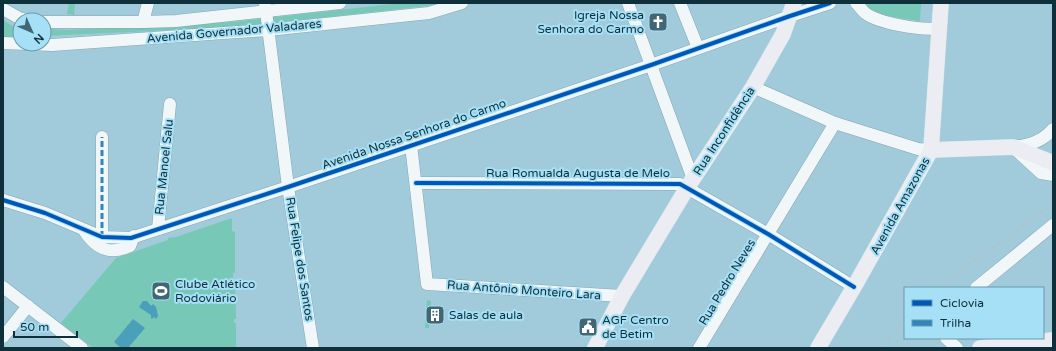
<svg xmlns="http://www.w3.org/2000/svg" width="1056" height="351" font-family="'Varela Round',sans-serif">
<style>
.green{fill:#77c8b6}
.water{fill:#4a9fba}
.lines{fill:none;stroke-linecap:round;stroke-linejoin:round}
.minor-casing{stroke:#86a7b4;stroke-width:13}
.major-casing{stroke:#d5e7ee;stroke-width:16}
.minor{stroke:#f1f7f9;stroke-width:12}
.major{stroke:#ecedf2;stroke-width:15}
.rail{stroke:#b5c1c6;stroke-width:2.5;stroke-dasharray:2 4;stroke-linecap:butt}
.quiet{stroke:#3185bd;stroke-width:3;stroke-dasharray:6 3;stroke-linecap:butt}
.cycleway-casing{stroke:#a5e0f7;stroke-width:6}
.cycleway{stroke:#0057b8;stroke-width:4}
.labels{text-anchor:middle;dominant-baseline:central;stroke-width:4;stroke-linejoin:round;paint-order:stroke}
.poi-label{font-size:12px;fill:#0f303b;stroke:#a5e0f7;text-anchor:start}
.street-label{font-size:12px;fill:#0f303b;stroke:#a5e0f7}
</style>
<rect width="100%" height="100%" fill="#a1cada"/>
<!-- green -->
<g class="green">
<polygon points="69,3 75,3 74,15 67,14"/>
<polygon points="401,3 441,3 426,6 238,27 44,36 44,29 68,30 232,22"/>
<polygon points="862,3 921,3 920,21 898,18 868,11"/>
<polygon points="3,20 14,27 20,27 20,37 3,37"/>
<polygon points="232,218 232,231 235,232 235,273 233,273 233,280 235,280 236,319 234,319 234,323 236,323 236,348 93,348 61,323 116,258 168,240 168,238 176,237"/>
<polygon points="427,300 431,301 429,328 425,328"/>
</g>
<!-- water -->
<g class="water">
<polygon points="143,301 147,301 151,306 153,304 156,307 158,316 156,319 154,317 152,319 151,318 151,315 139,307"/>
<polygon points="133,319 145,328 128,348 121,348 114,342"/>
</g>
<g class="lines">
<defs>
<g id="minor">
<polyline points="265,3 288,187 313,348"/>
<polyline points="628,3 693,179"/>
<polyline points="680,3 698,48"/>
<path d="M856,3c3,3 6,7 9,10 13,10 57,18 74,15"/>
<polyline points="3,9 19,18 28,20"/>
<polyline points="44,22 143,22 176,21 340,3"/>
<polyline points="143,22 148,3"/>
<polyline points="3,43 52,45 268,30 429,13 462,3"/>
<polyline points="753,87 835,123 918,149 931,150"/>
<polyline points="411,145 427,284 622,296"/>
<path d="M1013,147c16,-2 29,-5 40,-18"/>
<polyline points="1016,150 1041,173 1053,175"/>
<polyline points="416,183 680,184 768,234 854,287"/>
<polyline points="3,200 45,213 102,237 131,238 288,187 651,65 790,16 830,3"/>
<polyline points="158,229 170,104"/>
<path d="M85,232c12,18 26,23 45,14l4,-10"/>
<polyline points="102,237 102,137"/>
<polyline points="3,287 82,348"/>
<polyline points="976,288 1053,225"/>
<polyline points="3,337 28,306"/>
<polyline points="946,338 957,348"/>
<polyline points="699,348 835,123"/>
</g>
<g id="major">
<polyline points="931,150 1013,147 1053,163"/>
<polyline points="595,348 622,296 687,188 753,87 783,34 794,3"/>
<polyline points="818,348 854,287 931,150 941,3"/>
<polyline points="980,348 1053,340"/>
</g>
</defs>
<!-- minor casing -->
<use href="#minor" class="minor-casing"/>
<!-- major casing -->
<use href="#major" class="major-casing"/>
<!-- minor -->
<use href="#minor" class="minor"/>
<!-- major -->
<use href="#major" class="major"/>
<!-- rail -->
<g class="rail">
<polyline points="941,288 956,274 1053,204"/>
<polyline points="881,348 893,333 905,322"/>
</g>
<!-- quiet -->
<polyline class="quiet" points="102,237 102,137"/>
<defs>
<g id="cycleway">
<polyline points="416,183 680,184 768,234 854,287"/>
<polyline points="3,200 45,213 102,237 131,238 288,187 651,65 790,16 830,3"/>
</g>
</defs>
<!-- cycleway casing -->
<use href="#cycleway" class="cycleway-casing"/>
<!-- cycleway -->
<use href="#cycleway" class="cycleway"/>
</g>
<!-- icons -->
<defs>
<symbol id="church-square" viewBox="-11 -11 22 22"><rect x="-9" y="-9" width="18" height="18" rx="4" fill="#426673" stroke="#a5e0f7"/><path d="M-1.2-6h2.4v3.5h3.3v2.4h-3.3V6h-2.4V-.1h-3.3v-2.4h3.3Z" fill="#fff"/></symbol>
<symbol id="stadium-square" viewBox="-11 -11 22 22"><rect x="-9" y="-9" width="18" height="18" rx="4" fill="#426673" stroke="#a5e0f7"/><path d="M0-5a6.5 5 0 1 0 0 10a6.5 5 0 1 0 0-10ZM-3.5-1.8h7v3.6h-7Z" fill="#fff"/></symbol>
<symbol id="building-square" viewBox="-11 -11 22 22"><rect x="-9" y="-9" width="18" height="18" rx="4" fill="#426673" stroke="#a5e0f7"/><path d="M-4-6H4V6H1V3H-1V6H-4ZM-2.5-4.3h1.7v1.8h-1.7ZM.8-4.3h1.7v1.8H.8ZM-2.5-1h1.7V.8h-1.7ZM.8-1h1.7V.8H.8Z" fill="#fff"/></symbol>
<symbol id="civic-square" viewBox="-11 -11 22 22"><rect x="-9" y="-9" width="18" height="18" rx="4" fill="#426673" stroke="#a5e0f7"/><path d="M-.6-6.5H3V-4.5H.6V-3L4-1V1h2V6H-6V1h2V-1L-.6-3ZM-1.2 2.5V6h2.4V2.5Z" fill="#fff"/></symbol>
</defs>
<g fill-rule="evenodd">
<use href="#church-square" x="647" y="11" width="22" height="22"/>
<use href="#stadium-square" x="150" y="280" width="22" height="22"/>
<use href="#building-square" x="424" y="304" width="22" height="22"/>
<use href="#civic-square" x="577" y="316" width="22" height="22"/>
</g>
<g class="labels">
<!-- poi labels -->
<g class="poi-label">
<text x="644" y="15" text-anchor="end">Igreja Nossa<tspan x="644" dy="14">Senhora do Carmo</tspan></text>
<text x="175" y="284">Clube Atlético<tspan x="175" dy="14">Rodoviário</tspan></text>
<text x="449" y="315">Salas de aula</text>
<text x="602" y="320">AGF Centro<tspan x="602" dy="14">de Betim</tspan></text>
</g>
<!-- street labels -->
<g class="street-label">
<text transform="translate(234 31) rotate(-5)">Avenida Governador Valadares</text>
<text transform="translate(724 131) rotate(-57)">Rua Inconfidência</text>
<text transform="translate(414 134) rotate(-19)">Avenida Nossa Senhora do Carmo</text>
<text transform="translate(164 167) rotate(-84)">Rua Manoel Salu</text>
<text x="578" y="173">Rua Romualda Augusta de Melo</text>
<text transform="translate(900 206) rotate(-61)">Avenida Amazonas</text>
<text transform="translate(300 259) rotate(81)">Rua Felipe dos Santos</text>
<text transform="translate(727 282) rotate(-59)">Rua Pedro Neves</text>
<text transform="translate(524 290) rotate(4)">Rua Antônio Monteiro Lara</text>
</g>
</g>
<!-- border -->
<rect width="1056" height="351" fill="none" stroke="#0f303b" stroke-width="8"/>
<!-- legend -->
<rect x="904" y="287" width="140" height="52" fill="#a5e0f7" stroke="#699aac"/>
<rect x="912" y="300" width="20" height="6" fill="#0057b8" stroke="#699aac"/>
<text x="940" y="307" font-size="12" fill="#0f303b">Ciclovia</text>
<rect x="912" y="320" width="20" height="6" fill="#3185bd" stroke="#699aac"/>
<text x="940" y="327" font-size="12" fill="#0f303b">Trilha</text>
<!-- north arrow -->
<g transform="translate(32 32) rotate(135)"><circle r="19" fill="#a5e0f7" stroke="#699aac"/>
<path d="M0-3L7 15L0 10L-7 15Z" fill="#426673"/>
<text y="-6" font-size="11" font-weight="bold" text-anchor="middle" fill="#0f303b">N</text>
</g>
<!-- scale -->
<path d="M14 331v6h63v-6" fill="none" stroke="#0f303b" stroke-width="2"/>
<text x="20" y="331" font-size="12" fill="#0f303b" stroke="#a5e0f7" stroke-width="3" paint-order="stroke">50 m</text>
</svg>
